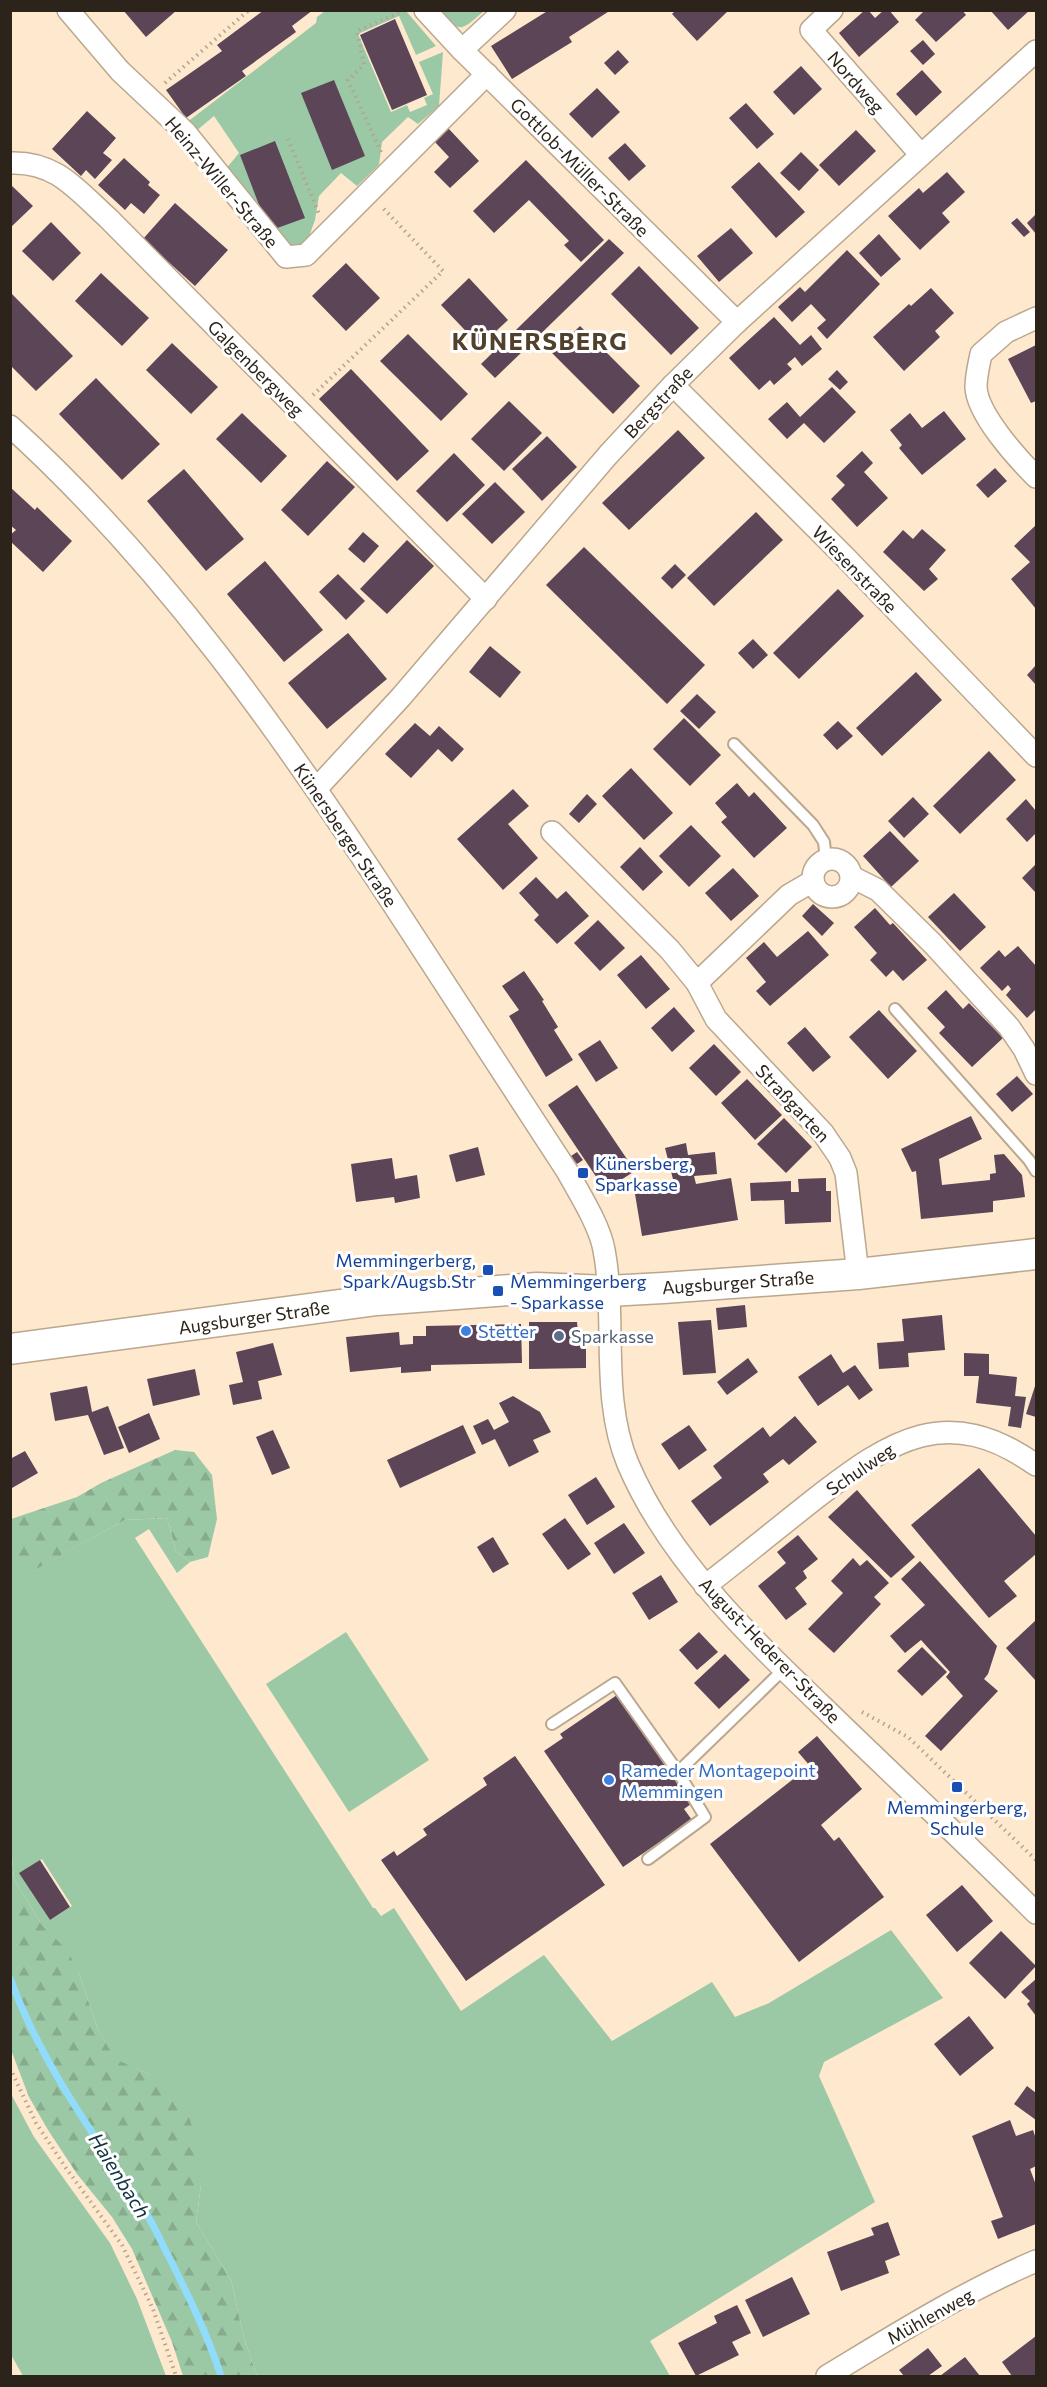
<svg xmlns="http://www.w3.org/2000/svg" width="1047" height="2387" font-family="Commissioner,sans-serif">
<style>
.green{fill:#9cc9a5;fill-rule:evenodd}
.forest{fill:url(#forest-firs)}
.lines{fill:none;stroke-linecap:round;stroke-linejoin:round}
.stream{stroke:#91dcfd;stroke-width:7}
.building{fill:#5b4557}
.lane-casing{stroke:#bba78e;stroke-width:14}
.street-casing{stroke:#bba78e;stroke-width:24}
.secondary-casing{stroke:#bba78e;stroke-width:33}
.path{stroke:#b4a38f;stroke-width:4;stroke-dasharray:1.5 4.5;stroke-linecap:butt}
.lane{stroke:#fff;stroke-width:10}
.street{stroke:#fff;stroke-width:21}
.secondary{stroke:#fff;stroke-width:30}
.transit-dot{fill:#1a4fb4;stroke:#fff;stroke-width:2}
.shop-dot{fill:#3f7fe0;stroke:#fff;stroke-width:2}
.service-dot{fill:#5c6f8a;stroke:#fff;stroke-width:2}
.labels{text-anchor:middle;dominant-baseline:central;stroke-width:6;stroke-linejoin:round;paint-order:stroke}
.street-label{font-size:18px;fill:#2c241a;stroke:#fff}
.transit-label{font-size:18px;fill:#164399;stroke:#fff;text-anchor:start}
.shop-label{font-size:18px;fill:#366cbe;stroke:#fff;text-anchor:start}
.service-label{font-size:18px;fill:#4e5e75;stroke:#fff;text-anchor:start}
.water-label{font-size:20px;font-style:italic;fill:#113442;stroke:#fff}
.district-label{font-size:24px;font-weight:bold;letter-spacing:1.5px;fill:#51402b;stroke:#fff}
</style>
<defs>
<pattern id="forest-firs" width="22" height="20" patternUnits="userSpaceOnUse" patternTransform="scale(1.5)"><rect width="22" height="20" fill="#9cc9a5"/><path d="M5 1l3.5 6h-7zM16 11l3.5 6h-7z" fill="#87ac8d"/></pattern>
</defs>
<rect width="100%" height="100%" fill="#fee9cf"/>
<!-- green -->
<g class="green">
<polygon points="325,11 406,11 436,46 416,55 399,16 358,34 391,112 407,105 410,112 427,105 424,98 433,94 419,62 443,52 439,106 418,124 408,117 382,142 379,165 357,186 341,173 319,196 315,220 306,245 284,249 225,170 239,153 214,116 195,132 186,123 316,23 317,17"/>
<path d="M438,11h46c-24,20 -22,23 -46,0z"/>
<path d="M167,1518l9,33 14,11 -13,11 -28,-44 -14,9 238,370h2l6,8 13,-8 67,103 83,-56 68,86 100,-59 23,35 34,-14 122,-73 52,68 -119,64 -5,14 56,126 -225,139 20,35h-413l-13,-38 -13,-58 -35,-58 5,-37 -52,-111 -34,-14 -17,-31 -19,-55 -37,-49 -28,-46 -4,-44v-252l115,-63zM42,1859l30,47 -22,14 -30,-47z"/>
<polygon points="346,1632 429,1760 349,1812 266,1684"/>
<polygon points="10,2092 34,2137 110,2243 137,2299 166,2376 23,2376 10,2353"/>
</g>
<!-- forest -->
<g class="forest">
<polygon points="175,1450 194,1452 212,1475 217,1519 208,1557 190,1562 176,1551 167,1518 125,1520 11,1583 11,1519 77,1497 101,1483"/>
<polygon points="10,1836 14,1879 42,1925 68,1951 79,1974 98,2029 115,2059 149,2074 185,2105 195,2135 201,2185 196,2222 231,2280 244,2338 257,2376 183,2376 172,2342 132,2249 112,2217 77,2174 48,2130 29,2097 11,2050"/>
</g>
<g class="lines">
<!-- stream -->
<path class="stream" d="M10,1978c31,86 87,161 137,237 9,14 15,30 23,44 19,38 38,77 51,117"/>
</g>
<!-- building -->
<g class="building">
<polygon points="123,10 177,10 146,37"/>
<polygon points="264,10 313,10 292,26 296,32 242,71 246,76 186,118 166,90 222,51 217,45"/>
<polygon points="549,10 611,10 569,37 572,42 512,79 491,46"/>
<polygon points="676,10 729,10 697,41 672,14"/>
<polygon points="865,10 868,10 875,18 884,10 889,10 899,22 859,57 839,33"/>
<polygon points="925,10 962,10 966,15 936,42 915,20"/>
<polygon points="990,10 1030,10 1008,30"/>
<polygon points="395,19 427,95 392,110 360,35"/>
<polygon points="923,40 935,54 923,65 910,51"/>
<polygon points="618,50 629,62 615,75 604,63"/>
<polygon points="801,66 822,89 794,115 773,92"/>
<polygon points="922,70 942,92 916,116 896,94"/>
<polygon points="334,80 365,156 332,170 301,93"/>
<polygon points="597,88 620,112 592,138 569,114"/>
<polygon points="746,103 774,134 757,149 729,118"/>
<polygon points="87,111 116,138 103,153 112,160 95,179 86,170 81,176 52,149"/>
<polygon points="448,128 479,161 450,188 434,172 449,157 434,141"/>
<polygon points="856,130 876,151 839,186 819,165"/>
<polygon points="275,141 305,218 269,231 240,155"/>
<polygon points="625,143 646,166 629,181 608,158"/>
<polygon points="801,152 819,170 799,191 780,173"/>
<polygon points="124,158 150,182 148,185 160,195 144,214 131,203 125,210 98,185"/>
<polygon points="526,160 604,240 581,262 564,245 569,241 529,200 494,233 473,211"/>
<polygon points="759,162 805,212 776,238 731,187"/>
<polygon points="947,172 965,192 942,213 950,222 920,250 888,216 919,188 923,193"/>
<polygon points="10,184 33,206 10,228"/>
<polygon points="175,203 228,250 195,286 143,239"/>
<polygon points="1036,214 1036,234 1027,223"/>
<polygon points="1017,218 1030,232 1024,237 1011,223"/>
<polygon points="51,222 81,253 53,281 22,251"/>
<polygon points="731,228 753,253 719,282 697,256"/>
<polygon points="879,234 901,259 881,277 859,253"/>
<polygon points="609,239 624,253 495,378 481,364"/>
<polygon points="847,250 880,284 827,339 817,328 826,320 811,304 792,322 778,307 800,287 805,292"/>
<polygon points="346,263 380,298 346,331 312,296"/>
<polygon points="639,266 699,328 671,355 611,294"/>
<polygon points="101,273 149,318 122,346 75,301"/>
<polygon points="469,278 508,320 480,346 441,305"/>
<polygon points="931,288 954,313 935,331 940,337 904,371 873,337 909,304 911,306"/>
<polygon points="10,292 73,356 36,391 10,365"/>
<polygon points="774,317 800,345 811,335 822,349 802,366 795,357 787,364 792,369 774,385 770,380 759,390 729,358"/>
<polygon points="580,326 640,386 613,414 552,353"/>
<polygon points="408,334 468,394 441,421 380,361"/>
<polygon points="172,343 218,387 191,414 146,370"/>
<polygon points="1036,345 1036,401 1031,403 1008,359"/>
<polygon points="351,369 429,451 397,481 319,399"/>
<polygon points="837,370 848,382 840,390 828,379"/>
<polygon points="96,378 160,444 122,480 59,414"/>
<polygon points="832,387 856,412 824,443 804,423 787,439 768,419 787,402 800,417"/>
<polygon points="509,401 542,433 504,471 471,439"/>
<polygon points="944,411 966,439 922,475 899,448 902,445 890,430 910,413 922,428"/>
<polygon points="242,413 287,456 261,483 216,439"/>
<polygon points="678,430 705,458 629,530 602,503"/>
<polygon points="547,436 577,467 542,501 512,469"/>
<polygon points="862,451 873,463 864,472 888,498 857,527 831,499 845,485 836,476"/>
<polygon points="454,453 485,485 447,522 416,491"/>
<polygon points="327,461 355,487 308,536 281,510"/>
<polygon points="995,468 1007,481 988,498 976,485"/>
<polygon points="184,469 244,539 206,571 147,501"/>
<polygon points="495,482 525,512 492,544 462,514"/>
<polygon points="10,487 35,510 37,507 72,541 43,572 10,541 10,535 16,530 10,525"/>
<polygon points="756,512 783,540 714,606 687,578"/>
<polygon points="1036,525 1036,609 1011,579 1030,562 1014,546"/>
<polygon points="922,529 946,550 929,569 938,579 924,591 883,552 903,530 913,539"/>
<polygon points="363,532 379,546 364,563 348,549"/>
<polygon points="407,540 434,566 387,614 360,589"/>
<polygon points="584,547 705,665 667,704 546,585"/>
<polygon points="265,561 323,630 284,662 227,594"/>
<polygon points="675,564 686,575 672,589 661,578"/>
<polygon points="338,574 365,601 346,620 319,592"/>
<polygon points="838,589 864,616 799,679 773,653"/>
<polygon points="348,633 387,679 327,729 288,683"/>
<polygon points="753,639 768,655 753,669 738,653"/>
<polygon points="490,646 521,672 500,698 469,672"/>
<polygon points="1036,665 1036,685 1027,675"/>
<polygon points="916,672 942,700 882,756 856,728"/>
<polygon points="697,694 716,712 699,729 680,711"/>
<polygon points="684,718 721,755 690,786 653,749"/>
<polygon points="838,721 853,736 837,750 823,735"/>
<polygon points="415,723 430,736 439,726 464,749 452,762 438,749 411,778 385,754"/>
<polygon points="989,751 1016,780 960,834 933,806"/>
<polygon points="631,768 673,813 644,840 602,796"/>
<polygon points="737,783 749,797 754,792 787,828 754,858 721,822 727,817 715,803"/>
<polygon points="513,789 529,806 508,824 538,858 503,890 457,839"/>
<polygon points="587,794 597,804 579,823 569,814"/>
<polygon points="913,797 929,814 904,838 888,821"/>
<polygon points="1026,799 1036,811 1036,833 1027,842 1006,819"/>
<polygon points="691,825 721,856 689,887 659,856"/>
<polygon points="890,831 919,861 891,887 863,856"/>
<polygon points="640,847 663,872 643,891 620,867"/>
<polygon points="1036,864 1036,893 1022,878"/>
<polygon points="733,868 759,896 731,921 705,893"/>
<polygon points="536,877 557,899 566,891 589,916 557,944 534,920 539,915 519,893"/>
<polygon points="954,893 986,927 960,951 928,917"/>
<polygon points="813,904 834,923 822,936 802,916"/>
<polygon points="875,908 890,925 893,923 927,960 903,981 893,970 886,977 870,960 877,953 854,927"/>
<polygon points="598,920 625,948 600,971 574,943"/>
<polygon points="808,931 829,955 770,1006 756,991 766,982 746,958 764,942 777,957"/>
<polygon points="1018,946 1036,966 1036,1009 1027,1018 1006,995 1011,989 1008,985 1002,991 980,968 999,950 1005,957"/>
<polygon points="641,955 670,989 646,1009 617,975"/>
<polygon points="524,971 544,1000 542,1001 558,1027 554,1030 573,1060 546,1077 509,1016 519,1010 502,986"/>
<polygon points="946,990 963,1009 969,1003 1003,1038 972,1067 939,1033 945,1027 927,1008"/>
<polygon points="674,1007 695,1031 672,1052 651,1028"/>
<polygon points="879,1010 917,1051 888,1079 849,1037"/>
<polygon points="805,1027 831,1057 813,1072 787,1043"/>
<polygon points="600,1040 618,1068 596,1082 578,1054"/>
<polygon points="714,1044 741,1072 716,1096 689,1068"/>
<polygon points="1017,1076 1033,1094 1012,1112 996,1094"/>
<polygon points="747,1079 782,1115 755,1140 721,1103"/>
<polygon points="577,1085 635,1171 605,1190 548,1105"/>
<polygon points="971,1116 982,1139 939,1159 942,1185 990,1180 990,1174 996,1173 994,1155 1004,1154 1022,1175 1025,1197 993,1201 993,1212 921,1219 916,1171 912,1172 901,1149"/>
<polygon points="784,1118 812,1147 786,1173 757,1144"/>
<polygon points="686,1143 688,1155 715,1152 717,1174 694,1176 696,1184 731,1178 738,1220 642,1236 635,1194 675,1187 665,1148"/>
<polygon points="478,1147 485,1175 456,1182 449,1155"/>
<polygon points="577,1152 583,1160 577,1164 571,1156"/>
<polygon points="392,1158 395,1179 417,1175 420,1198 395,1203 394,1197 356,1202 351,1164"/>
<polygon points="826,1178 826,1191 831,1191 831,1222 785,1224 784,1200 751,1201 750,1183 791,1181 791,1192 799,1192 798,1179"/>
<polygon points="745,1305 747,1327 718,1330 716,1308"/>
<polygon points="942,1315 945,1350 908,1353 909,1367 879,1369 877,1343 904,1341 902,1319"/>
<polygon points="711,1320 716,1373 683,1375 678,1322"/>
<polygon points="529,1322 577,1322 578,1332 586,1332 586,1368 529,1369"/>
<polygon points="521,1324 522,1363 431,1365 431,1371 401,1373 401,1367 350,1372 346,1337 399,1332 400,1345 413,1344 413,1336 426,1336 426,1326"/>
<polygon points="273,1343 282,1375 258,1381 262,1399 233,1405 229,1385 243,1382 236,1352"/>
<polygon points="964,1353 989,1354 989,1374 1017,1377 1015,1396 1026,1397 1021,1428 1008,1426 1011,1407 976,1403 979,1376 964,1376"/>
<polygon points="831,1354 843,1373 855,1365 873,1390 859,1400 848,1385 818,1406 798,1377"/>
<polygon points="748,1358 758,1372 727,1395 717,1382"/>
<polygon points="195,1369 200,1395 153,1406 147,1379"/>
<polygon points="1036,1383 1036,1417 1026,1414"/>
<polygon points="87,1386 92,1412 108,1406 124,1448 104,1455 88,1415 55,1421 50,1393"/>
<polygon points="513,1396 540,1412 551,1432 533,1440 539,1452 509,1467 495,1439 482,1445 473,1426 488,1419 494,1430 509,1422 499,1403"/>
<polygon points="149,1413 160,1439 129,1453 118,1427"/>
<polygon points="795,1416 817,1442 789,1465 783,1459 763,1474 769,1482 710,1526 691,1501 722,1478 713,1466 763,1427 770,1437"/>
<polygon points="463,1425 476,1453 400,1488 387,1460"/>
<polygon points="689,1425 707,1450 679,1470 661,1444"/>
<polygon points="273,1430 290,1468 272,1475 256,1437"/>
<polygon points="25,1451 38,1473 12,1488 10,1459"/>
<polygon points="979,1468 1036,1536 1036,1554 1004,1581 1017,1596 989,1618 911,1525"/>
<polygon points="596,1477 615,1507 587,1525 568,1495"/>
<polygon points="857,1490 915,1557 891,1578 828,1517"/>
<polygon points="565,1518 591,1554 568,1570 542,1534"/>
<polygon points="624,1523 645,1553 614,1574 594,1543"/>
<polygon points="798,1535 818,1559 803,1571 807,1578 795,1588 807,1604 786,1620 758,1586 786,1563 777,1552"/>
<polygon points="493,1537 509,1564 493,1573 477,1547"/>
<polygon points="853,1558 860,1566 867,1560 889,1583 874,1597 881,1604 834,1653 808,1629 843,1593 831,1581"/>
<polygon points="920,1561 997,1646 988,1674 984,1679 998,1691 941,1751 925,1736 963,1696 946,1677 950,1672 921,1640 905,1653 890,1636 925,1605 901,1579"/>
<polygon points="661,1575 678,1602 649,1620 632,1593"/>
<polygon points="1036,1620 1036,1681 1006,1648"/>
<polygon points="699,1632 718,1652 697,1670 679,1650"/>
<polygon points="922,1647 947,1672 922,1696 897,1671"/>
<polygon points="725,1654 750,1680 719,1709 694,1683"/>
<polygon points="617,1695 691,1804 684,1809 692,1820 623,1867 544,1751 563,1738 560,1734"/>
<polygon points="817,1736 862,1789 821,1825 834,1841 839,1837 884,1897 799,1962 710,1844 810,1766 798,1752"/>
<polygon points="515,1756 605,1885 466,1981 381,1860 394,1851 397,1856 427,1835 423,1829 487,1785 483,1778"/>
<polygon points="40,1860 70,1907 50,1920 19,1873"/>
<polygon points="962,1885 993,1921 957,1952 926,1915"/>
<polygon points="1001,1931 1036,1966 1005,1999 969,1963"/>
<polygon points="1036,1979 1036,2016 1027,2004 1030,2001 1021,1992"/>
<polygon points="969,2016 994,2048 960,2076 934,2044"/>
<polygon points="1027,2086 1036,2093 1036,2120 1014,2104"/>
<polygon points="1010,2120 1016,2136 1033,2130 1036,2139 1036,2166 1030,2169 1036,2185 1036,2224 998,2239 991,2221 1003,2217 972,2136"/>
<polygon points="888,2222 900,2255 885,2261 889,2273 841,2291 827,2252 874,2235 871,2228"/>
<polygon points="792,2277 810,2314 763,2337 745,2300"/>
<polygon points="737,2305 751,2333 732,2342 739,2355 696,2376 678,2343 717,2323 714,2316"/>
<polygon points="1036,2336 1036,2376 1012,2376 1002,2362"/>
<polygon points="928,2348 942,2366 928,2376 904,2376 899,2370"/>
<polygon points="965,2357 980,2376 940,2376"/>
</g>
<g class="lines">
<defs>
<g id="lane">
<polyline points="734,744 813,825 824,842 826,860"/>
<polyline points="895,1009 1029,1160 1036,1171"/>
<polyline points="552,1724 615,1683 678,1772"/>
<polyline points="648,1859 705,1817 678,1772 784,1669"/>
</g>
<g id="street">
<polyline points="68,10 120,71 186,133 286,257 306,255 487,74"/>
<polyline points="425,10 462,50 737,322"/>
<polyline points="832,10 811,30 921,155"/>
<polyline points="462,50 505,10"/>
<path d="M10,163c46,-2 67,27 98,55l378,381"/>
<path d="M1036,318l-30,14 -25,22c-2,10 -5,22 -5,33 1,27 41,71 60,90"/>
<polyline points="673,385 846,558 1036,756"/>
<path d="M10,426c152,138 271,307 383,478 58,89 116,178 174,267 12,22 33,55 37,79 13,69 -4,147 24,214 40,94 121,172 194,242 71,69 144,137 214,207"/>
<polyline points="317,788 401,697 608,455 673,385 737,322 1036,51"/>
<polyline points="552,832 670,950 697,983 716,1019 823,1133 840,1158 846,1173 858,1274"/>
<circle cx="832" cy="878" r="19"/>
<polyline points="852,877 878,890 933,944 1009,1027 1024,1049 1036,1074"/>
<polyline points="697,983 789,895 813,881"/>
<path d="M705,1586c38,-29 74,-59 111,-88 75,-58 131,-96 220,-33"/>
<path d="M827,2376c68,-41 136,-84 209,-115"/>
</g>
<polyline id="secondary" points="10,1349 377,1300 537,1288 608,1291 663,1288 858,1274 1036,1254"/>
</defs>
<!-- lane casing -->
<use href="#lane" class="lane-casing"/>
<!-- street casing -->
<use href="#street" class="street-casing"/>
<!-- secondary casing -->
<use href="#secondary" class="secondary-casing"/>
<!-- path -->
<g class="path">
<polyline points="165,83 249,10"/>
<polyline points="288,139 319,214"/>
<polyline points="381,152 348,80 364,65 357,31 405,10"/>
<polyline points="313,395 443,271 382,207"/>
<polyline points="862,1712 908,1737 1036,1860"/>
<polyline points="10,2068 36,2123 66,2168 122,2245 153,2309 176,2376"/>
</g>
<!-- lane -->
<use href="#lane" class="lane"/>
<!-- street -->
<use href="#street" class="street"/>
<!-- secondary -->
<use href="#secondary" class="secondary"/>
</g>
<!-- markers -->
<g class="transit-dot">
<rect x="577" y="1167" width="12" height="12" rx="3"/>
<rect x="482" y="1264" width="12" height="12" rx="3"/>
<rect x="492" y="1285" width="12" height="12" rx="3"/>
<rect x="951" y="1781" width="12" height="12" rx="3"/>
</g>
<g class="shop-dot">
<circle cx="466" cy="1331" r="6"/>
<circle cx="609" cy="1780" r="6"/>
</g>
<circle class="service-dot" cx="559" cy="1336" r="6"/>
<g class="labels">
<!-- street labels -->
<g class="street-label">
<text transform="translate(856 82) rotate(49)">Nordweg</text>
<text transform="translate(580 167) rotate(45)">Gottlob-Müller-Straße</text>
<text transform="translate(222 182) rotate(50)">Heinz-Willer-Straße</text>
<text transform="translate(256 368) rotate(45)">Galgenbergweg</text>
<text transform="translate(658 402) rotate(-47)">Bergstraße</text>
<text transform="translate(855 569) rotate(46)">Wiesenstraße</text>
<text transform="translate(346 835) rotate(56)">Künersberger Straße</text>
<text transform="translate(793 1103) rotate(47)">Straßgarten</text>
<text transform="translate(738 1282) rotate(-4)">Augsburger Straße</text>
<text transform="translate(254 1317) rotate(-8)">Augsburger Straße</text>
<text transform="translate(860 1469) rotate(-34)">Schulweg</text>
<text transform="translate(770 1650) rotate(46)">August-Hederer-Straße</text>
<text transform="translate(930 2316) rotate(-29)">Mühlenweg</text>
</g>
<!-- transit labels -->
<g class="transit-label">
<text x="595" y="1163">Künersberg,<tspan x="595" dy="21">Sparkasse</tspan></text>
<text x="476" y="1260" text-anchor="end">Memmingerberg,<tspan x="476" dy="21">Spark/Augsb.Str</tspan></text>
<text x="510" y="1281">Memmingerberg<tspan x="510" dy="21">- Sparkasse</tspan></text>
<text x="957" y="1807" text-anchor="middle">Memmingerberg,<tspan x="957" dy="21">Schule</tspan></text>
</g>
<!-- shop labels -->
<g class="shop-label">
<text x="478" y="1331">Stetter</text>
<text x="621" y="1770">Rameder Montagepoint<tspan x="621" dy="21">Memmingen</tspan></text>
</g>
<!-- service labels -->
<g class="service-label">
<text x="571" y="1336">Sparkasse</text>
</g>
<!-- water labels -->
<g class="water-label">
<text transform="translate(120 2175) rotate(58)">Haienbach</text>
</g>
<!-- district labels -->
<g class="district-label">
<text x="540" y="340">KÜNERSBERG</text>
</g>
</g>
<!-- border -->
<rect width="1047" height="2387" fill="none" stroke="#2c241a" stroke-width="24"/>
</svg>
